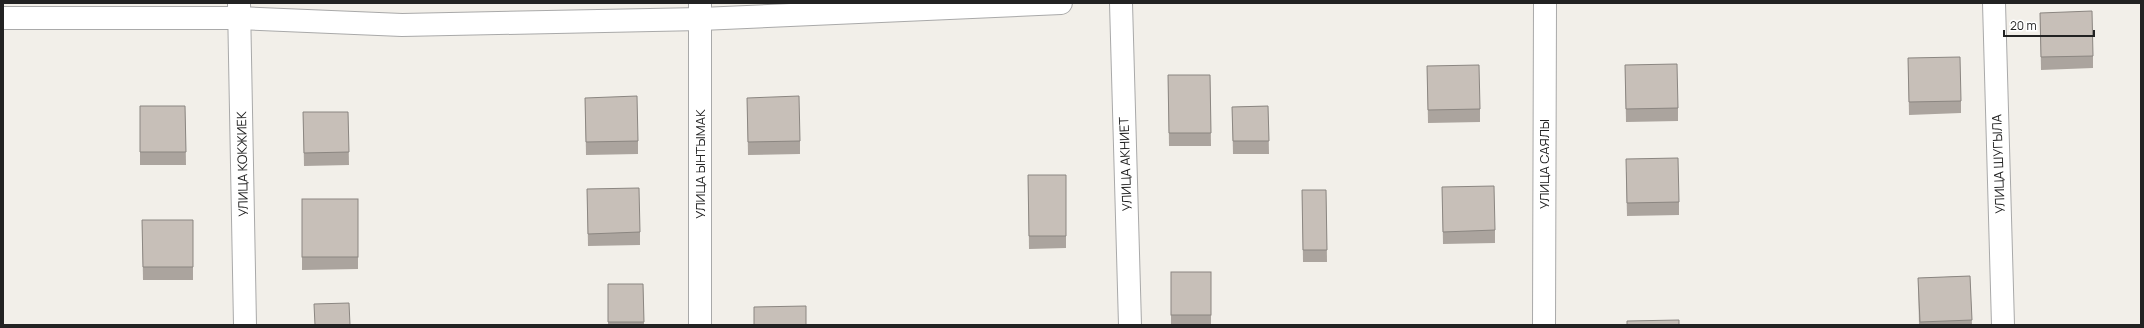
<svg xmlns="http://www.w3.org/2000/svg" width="2144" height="328" font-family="Manrope,sans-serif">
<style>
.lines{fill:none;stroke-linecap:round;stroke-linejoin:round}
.street-casing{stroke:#a9a9a9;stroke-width:24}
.street{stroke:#fff;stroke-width:22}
.wall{fill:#aba49e}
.building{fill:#c7bfb8;stroke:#8b8681}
.labels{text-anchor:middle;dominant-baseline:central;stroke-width:3;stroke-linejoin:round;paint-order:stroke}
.street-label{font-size:13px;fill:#222;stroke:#fff}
</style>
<rect width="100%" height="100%" fill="#f2efe9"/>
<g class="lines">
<defs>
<g id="street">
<polyline points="1121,3 1130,325"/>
<polyline points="1994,3 2003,325"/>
<polyline points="239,4 245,325"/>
<polyline points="3,18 239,18 402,25 701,19 1061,3"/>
<polyline points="700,325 700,3"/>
<polyline points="1544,325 1545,3"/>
</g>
</defs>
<!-- street casing -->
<use href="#street" class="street-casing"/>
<!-- street -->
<use href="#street" class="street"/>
</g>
<!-- wall -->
<g class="wall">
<polygon points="2040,13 2093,56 2093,68 2041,70"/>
<polygon points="1908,58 1961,101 1961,113 1909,115"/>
<polygon points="1625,65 1678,108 1678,121 1626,122"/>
<polygon points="1427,66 1480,109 1480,122 1428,123"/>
<polygon points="1168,75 1210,75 1211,146 1169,146"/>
<polygon points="585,98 638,141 638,154 586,155"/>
<polygon points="747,98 800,141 800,154 748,155"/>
<polygon points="140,106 185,106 186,165 140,165"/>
<polygon points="1268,106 1269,154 1233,154 1232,107"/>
<polygon points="303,112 348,112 349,165 304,166"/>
<polygon points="1626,172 1679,202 1679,215 1627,216"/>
<polygon points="1028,175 1066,175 1066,248 1029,249"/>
<polygon points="1442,187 1495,230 1495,243 1443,244"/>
<polygon points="587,189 640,232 640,245 588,246"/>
<polygon points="1302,190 1326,190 1327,262 1303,262"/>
<polygon points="302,199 358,199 358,269 302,270"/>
<polygon points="142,220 193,220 193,280 143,280"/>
<rect x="1171" y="272" width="40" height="53"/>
<polygon points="1970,276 1972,325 1919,325 1918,278"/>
<polygon points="608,284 643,284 644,325 608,325"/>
</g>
<!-- building -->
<g class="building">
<polygon points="2092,11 2093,56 2041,57 2040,13"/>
<polygon points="1960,57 1961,101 1909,102 1908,58"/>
<polygon points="1677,64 1678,108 1626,109 1625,65"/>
<polygon points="1479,65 1480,109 1428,110 1427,66"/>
<polygon points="1168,75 1210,75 1211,133 1169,133"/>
<polygon points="637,96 638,141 586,142 585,98"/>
<polygon points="799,96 800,141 748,142 747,98"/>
<polygon points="140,106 185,106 186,152 140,152"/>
<polygon points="1268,106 1269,141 1233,141 1232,107"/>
<polygon points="303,112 348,112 349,152 304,153"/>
<polygon points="1678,158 1679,202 1627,203 1626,159"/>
<polygon points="1028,175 1066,175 1066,236 1029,236"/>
<polygon points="1494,186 1495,230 1443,232 1442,187"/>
<polygon points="639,188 640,232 588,234 587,189"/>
<polygon points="1302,190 1326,190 1327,250 1303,250"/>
<rect x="302" y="199" width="56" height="58"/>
<polygon points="142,220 193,220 193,267 143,267"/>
<rect x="1171" y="272" width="40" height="43"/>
<polygon points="1970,276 1972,320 1920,322 1918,278"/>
<polygon points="608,284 643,284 644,322 608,322"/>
<polygon points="349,303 350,325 315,325 314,304"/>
<polygon points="806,306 806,325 754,325 754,307"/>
<polygon points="1679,320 1679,325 1627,325 1627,321"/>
</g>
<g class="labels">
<!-- street labels -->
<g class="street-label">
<text transform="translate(242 164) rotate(-91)">УЛИЦА КОКЖИЕК</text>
<text transform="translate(700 164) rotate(-90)">УЛИЦА ЫНТЫМАК</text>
<text transform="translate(1125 164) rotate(-92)">УЛИЦА АКНИЕТ</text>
<text transform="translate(1544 164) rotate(-90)">УЛИЦА САЯЛЫ</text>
<text transform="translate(1998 164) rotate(-92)">УЛИЦА ШУГЫЛА</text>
</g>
</g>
<!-- border -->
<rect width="2144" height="328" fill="none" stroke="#222222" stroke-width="8"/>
<!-- scale -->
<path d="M2004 30v6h90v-6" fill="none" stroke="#222222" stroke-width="2"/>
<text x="2010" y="30" font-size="12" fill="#222222" stroke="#ffffff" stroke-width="3" paint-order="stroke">20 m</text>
</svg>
